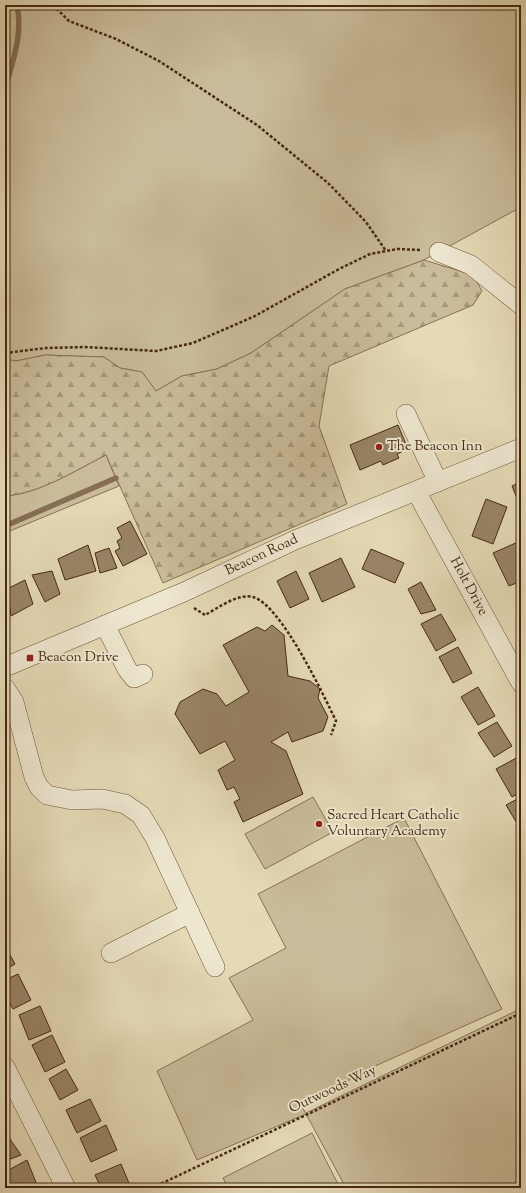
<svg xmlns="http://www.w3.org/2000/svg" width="526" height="1193" font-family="'Sorts Mill Goudy',serif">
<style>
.green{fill:#cabc9a;stroke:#887256}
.forest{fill:url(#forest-firs);stroke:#887256}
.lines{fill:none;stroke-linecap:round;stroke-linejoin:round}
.stream{stroke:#856e53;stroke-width:5.5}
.building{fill:#998567;stroke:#462812}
.minor-casing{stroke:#6e543b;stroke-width:20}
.path{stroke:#462812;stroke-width:2.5;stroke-dasharray:3 2;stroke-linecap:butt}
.minor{stroke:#eee7d0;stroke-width:19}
.poi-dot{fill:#8f2418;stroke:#eee7d0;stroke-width:1.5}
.labels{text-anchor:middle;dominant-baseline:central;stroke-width:4;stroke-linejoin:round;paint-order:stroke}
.poi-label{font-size:14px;fill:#462812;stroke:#eee7d0;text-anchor:start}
.street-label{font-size:14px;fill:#462812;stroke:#eee7d0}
</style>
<defs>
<pattern id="forest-firs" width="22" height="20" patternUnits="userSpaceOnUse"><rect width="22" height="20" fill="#cabc9a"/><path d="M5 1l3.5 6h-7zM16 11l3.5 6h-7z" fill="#a6997c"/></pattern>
</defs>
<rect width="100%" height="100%" fill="#e5dab6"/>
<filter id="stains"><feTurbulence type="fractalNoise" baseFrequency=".005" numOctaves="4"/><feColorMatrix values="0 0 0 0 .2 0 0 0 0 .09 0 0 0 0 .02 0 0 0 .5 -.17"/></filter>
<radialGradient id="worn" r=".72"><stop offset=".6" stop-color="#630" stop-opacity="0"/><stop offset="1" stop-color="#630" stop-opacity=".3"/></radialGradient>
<!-- green -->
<g class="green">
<polygon points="5,5 521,5 521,207 424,260 345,289 251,353 217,369 182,376 156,391 142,372 120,368 104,357 45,355 16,361 5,359"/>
<path d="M106,455l13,31 -114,47v-37c36,-3 69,-25 101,-41z"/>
<polygon points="313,797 333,832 265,869 245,834"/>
<polygon points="404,818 502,1009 373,1067 301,1106 306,1113 520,1009 521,1012 521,1188 346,1188 306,1114 197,1160 157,1071 253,1020 229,978 286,948 258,894"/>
<polygon points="312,1133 340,1188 228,1188 223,1178"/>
</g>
<!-- forest -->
<path class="forest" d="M424,260l49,15 9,16 -9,14 -144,61 -10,60 28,78 -184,79 -57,-128c-32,16 -65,38 -101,41v-137l11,2 29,-6 59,2 16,11 22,4 14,19 26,-15 35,-7 34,-16 94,-64z"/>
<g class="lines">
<!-- stream -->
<g class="stream">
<path d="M5,89c8,-29 18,-54 12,-84"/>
<polyline points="5,526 116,478"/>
</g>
</g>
<!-- building -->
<g class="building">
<polygon points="398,425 408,449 397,454 399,458 383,465 381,461 360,470 350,445"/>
<polygon points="521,482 521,508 512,486"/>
<polygon points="486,499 507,507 493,544 472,536"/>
<polygon points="130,521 147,554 123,566 115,551 120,548 117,541 122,538 117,528"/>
<polygon points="518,542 521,548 521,581 509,586 493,553"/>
<polygon points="88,545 96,571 65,580 58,559"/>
<polygon points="109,548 117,568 100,573 95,553"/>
<polygon points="371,549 404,563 395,583 362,569"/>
<polygon points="341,558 355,587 322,602 309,573"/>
<polygon points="52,571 60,594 45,602 32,575"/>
<polygon points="296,571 309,599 290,608 277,581"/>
<polygon points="25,580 33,604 11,616 7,589"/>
<polygon points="421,582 436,610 421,614 408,589"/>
<polygon points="441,614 456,640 436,651 421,624"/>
<polygon points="272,625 284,635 288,676 310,681 320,689 318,698 328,717 323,731 292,742 288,732 271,742 286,751 303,794 243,822 234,802 240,799 234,787 227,790 218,770 235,760 225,741 200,754 175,714 180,702 203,689 217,694 226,706 249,692 223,645 257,627 265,631"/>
<polygon points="458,647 472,673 453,683 439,657"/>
<polygon points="478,687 495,716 478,725 461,697"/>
<polygon points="497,722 512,746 494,757 478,733"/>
<polygon points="520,756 521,792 512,797 496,769"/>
<polygon points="521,797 521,830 506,805"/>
<polygon points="5,946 15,964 5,970"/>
<polygon points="18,974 31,1000 13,1009 5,994 5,980"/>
<polygon points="40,1006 51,1031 29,1040 19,1015"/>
<polygon points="52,1035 65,1062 45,1072 32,1045"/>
<polygon points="66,1069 78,1090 60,1100 49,1079"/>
<polygon points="90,1099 101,1121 77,1133 66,1110"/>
<polygon points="106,1125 117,1150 91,1162 80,1138"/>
<polygon points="5,1132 21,1155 5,1161"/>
<polygon points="27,1160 37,1185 33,1188 12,1188 5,1176 5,1172"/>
<polygon points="121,1164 131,1188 101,1188 95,1175"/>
</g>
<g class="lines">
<defs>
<g id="minor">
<polyline points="439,252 471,265 521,305"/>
<polyline points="406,414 438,482"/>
<path id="s1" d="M416,491l105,192"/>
<polyline points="105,625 127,669 134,678 143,674"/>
<path id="s2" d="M5,667l179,-75 111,-52 226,-92"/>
<polyline points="5,688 14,702 34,777 39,787 47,795 72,800 102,799 125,804 141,815 155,838 215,967"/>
<polyline points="111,953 190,913"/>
<polyline points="5,1067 66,1188"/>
</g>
</defs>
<!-- minor casing -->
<use href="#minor" class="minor-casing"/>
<!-- path -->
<g class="path">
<polyline points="53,5 69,21 116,39 159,61 257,125 328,183 366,222 386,251"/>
<polyline points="5,353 46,348 85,347 156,351 193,343 255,316 339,269 370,254 397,249 421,250"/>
<path d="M194,608l11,7c13,-7 33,-22 48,-18 28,8 70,97 83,124l-5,14"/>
<polyline points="152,1188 519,1014 521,1018"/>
</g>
<!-- minor -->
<use href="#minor" class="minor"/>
</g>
<!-- markers -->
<g class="poi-dot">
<circle cx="379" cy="447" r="4"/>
<rect x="26" y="654" width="8" height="8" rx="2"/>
<circle cx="319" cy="824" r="4"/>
</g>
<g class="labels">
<!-- poi labels -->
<g class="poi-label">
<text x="387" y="447">The Beacon Inn</text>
<text x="38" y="658">Beacon Drive</text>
<text x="327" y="816">Sacred Heart Catholic<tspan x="327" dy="16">Voluntary Academy</tspan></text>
</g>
<!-- street labels -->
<g class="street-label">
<text stroke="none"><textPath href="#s2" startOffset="280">Beacon Road</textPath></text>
<text stroke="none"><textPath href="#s1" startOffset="109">Holt Drive</textPath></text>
<text transform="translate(333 1090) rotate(-25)">Outwoods Way</text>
</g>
</g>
<!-- margin -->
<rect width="526" height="1193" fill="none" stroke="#e5dab6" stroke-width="20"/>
<rect x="6" y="6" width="514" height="1181" fill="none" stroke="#462812" stroke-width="2"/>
<rect x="10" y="10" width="506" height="1173" fill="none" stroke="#462812"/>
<rect width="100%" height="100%" filter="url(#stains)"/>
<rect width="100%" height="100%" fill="url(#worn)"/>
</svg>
